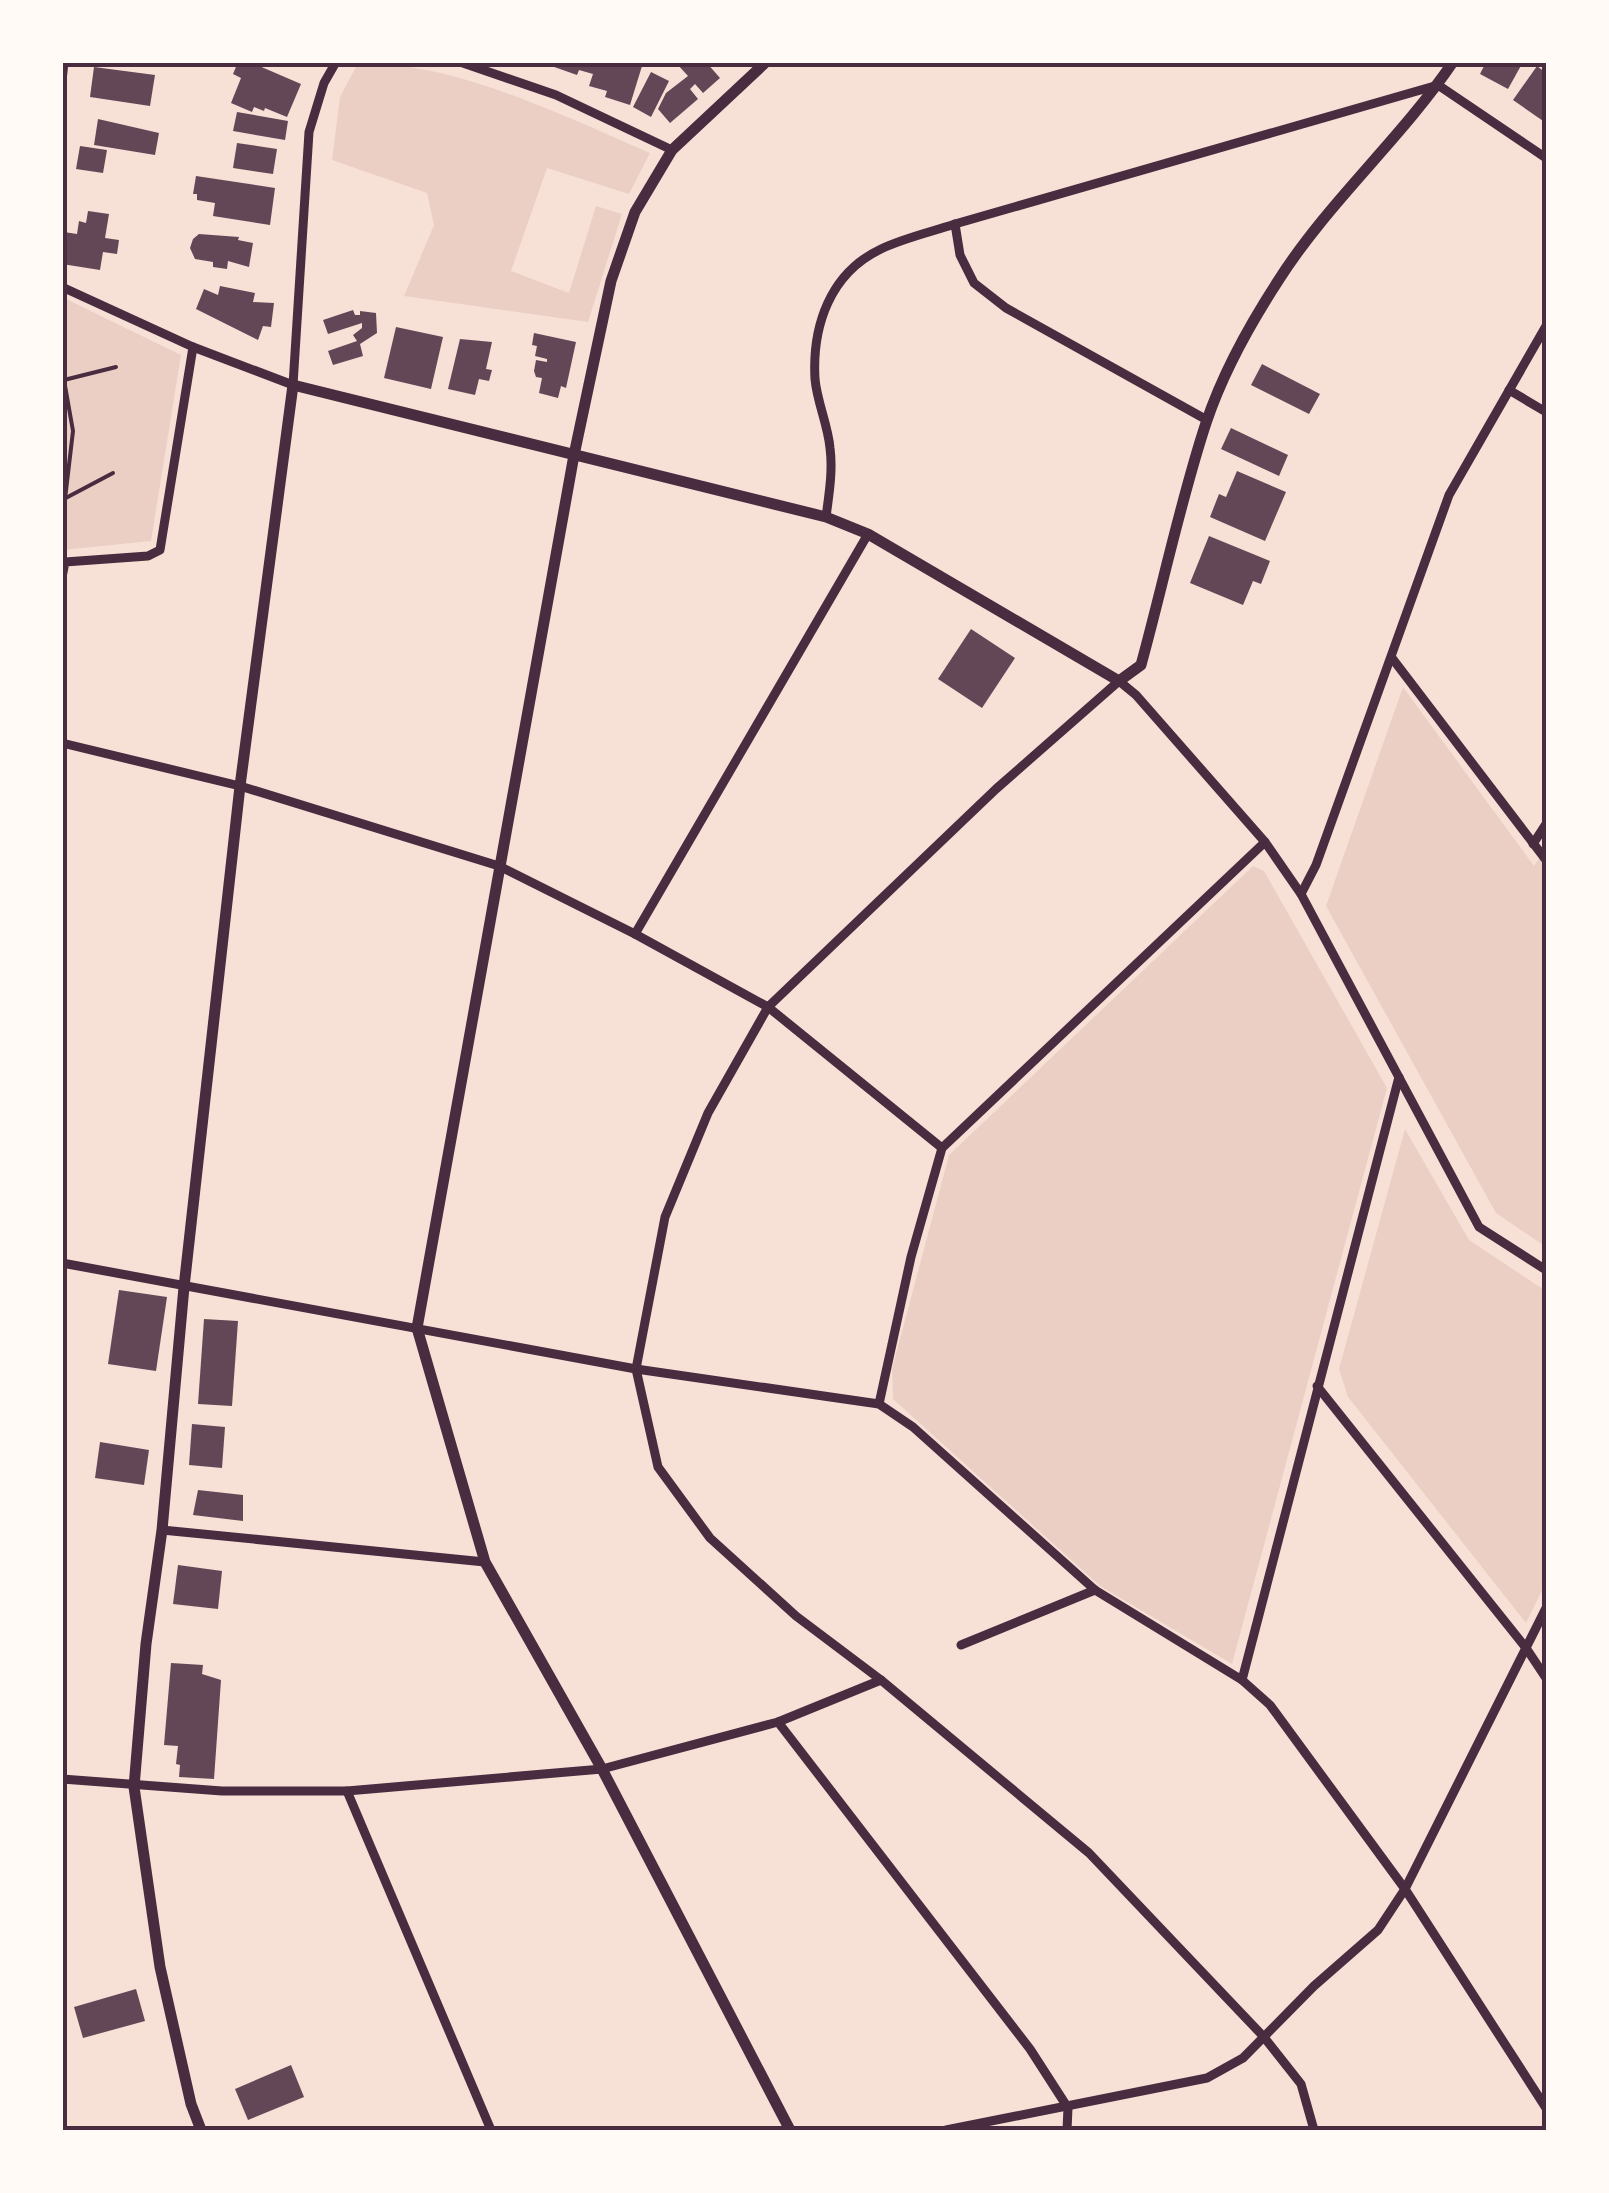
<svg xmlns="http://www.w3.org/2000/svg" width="1609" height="2193" font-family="Commissioner,sans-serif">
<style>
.green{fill:#ebcfc5}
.building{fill:#644757}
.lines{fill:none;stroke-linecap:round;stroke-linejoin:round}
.path{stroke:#4a2c40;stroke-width:4}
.minor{stroke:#4a2c40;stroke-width:9}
.tertiary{stroke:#4a2c40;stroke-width:11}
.neatline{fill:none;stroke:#4a2c40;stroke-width:4}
</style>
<rect width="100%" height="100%" fill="#f7e1d7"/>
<!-- green -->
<g class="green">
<path d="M358,63c98,-1 204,52 292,90l-21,41 -82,-26 -36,103 58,22 27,-87 26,8 -34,108 -184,-26 30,-71 -7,-32 -95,-33 8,-63z"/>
<polygon points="62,297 181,355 151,541 63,550"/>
<polygon points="1403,687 1534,866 1546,849 1546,1247 1496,1213 1326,906"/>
<polygon points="1253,866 1264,871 1387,1088 1232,1664 1100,1586 893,1399 892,1369 949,1155"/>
<polygon points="1405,1129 1469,1240 1546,1291 1546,1582 1526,1623 1348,1397 1339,1369"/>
</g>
<!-- building -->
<g class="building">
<polygon points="238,62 250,62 301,84 287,117 265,108 264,111 254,107 252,112 231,103 241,78 233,74"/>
<polygon points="540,62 629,62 642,66 630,105 605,97 607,91 589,86 593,74 579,70 577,75"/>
<polygon points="679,62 706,62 720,78 703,93 695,84 690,89 698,99 670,123 658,109 666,93 688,76 677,64"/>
<polygon points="1486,62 1523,62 1508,89 1480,74"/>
<polygon points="1537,66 1546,73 1546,123 1513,100"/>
<polygon points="94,67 155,75 150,106 90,97"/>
<polygon points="651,72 669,81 651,117 633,107"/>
<polygon points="237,112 288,121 285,140 233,131"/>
<polygon points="98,119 159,133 155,155 94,145"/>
<polygon points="237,143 277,149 273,174 233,168"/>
<polygon points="80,146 107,150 103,173 76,169"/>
<polygon points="196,176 275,188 270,225 213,216 215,203 197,200 197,194 193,194"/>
<polygon points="88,211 109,214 105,238 119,240 117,254 103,252 100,270 62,264 64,232 77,234 79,221 86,223"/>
<polygon points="199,234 239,237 238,240 253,243 249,267 228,261 227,269 213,267 213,262 195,259 190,248 193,239"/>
<polygon points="220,286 255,293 253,302 274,303 271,327 263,326 258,340 196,309 204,289 218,295"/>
<polygon points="353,310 355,315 360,315 360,311 376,313 377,333 360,344 363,356 333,365 328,351 357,341 353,335 362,328 362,323 328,334 323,320"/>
<polygon points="396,327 443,337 431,389 384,378"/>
<polygon points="534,333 576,342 566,388 561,386 558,398 539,393 542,378 536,377 534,371 536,360 547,362 547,359 535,356 537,346 532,345"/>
<polygon points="460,339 492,342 486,369 492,370 489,381 479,379 475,395 448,389"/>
<polygon points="1262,364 1320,394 1309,414 1251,385"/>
<polygon points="1231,428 1288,455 1279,476 1221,449"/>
<polygon points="1237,471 1286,492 1265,541 1210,517 1219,494 1226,497"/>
<polygon points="1209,536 1270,561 1261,584 1253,581 1243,605 1190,583"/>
<polygon points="971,629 1015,658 982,708 938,679"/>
<polygon points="119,1290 167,1297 156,1371 108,1364"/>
<polygon points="204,1319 238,1321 232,1406 198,1404"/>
<polygon points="192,1424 225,1427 222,1468 189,1465"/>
<polygon points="100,1442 149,1450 144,1485 95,1478"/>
<polygon points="198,1490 243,1495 243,1521 193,1515"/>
<polygon points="178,1565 222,1571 218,1609 173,1604"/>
<polygon points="171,1663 203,1665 202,1674 221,1680 214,1779 179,1777 180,1765 176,1764 178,1746 164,1745"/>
<polygon points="136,1989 145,2021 83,2038 74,2007"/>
<polygon points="291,2065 304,2097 248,2120 235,2089"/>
</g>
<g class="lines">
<!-- path -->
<g class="path">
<polyline points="65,499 73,431 64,380 116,367"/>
<polyline points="62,500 113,473"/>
</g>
<!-- minor -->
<g class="minor">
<polyline points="460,62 556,95 672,150"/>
<polyline points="62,81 64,62"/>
<polyline points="955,224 960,255 974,283 1006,308 1207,420"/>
<polyline points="62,287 193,347 293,385 309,132 324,83 336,62"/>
<polyline points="1509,390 1546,412"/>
<path d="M826,517c3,-23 7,-46 4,-69 -2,-23 -13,-46 -15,-69 -3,-53 15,-106 66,-130 23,-11 50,-17 74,-25l483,-139 108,73"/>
<polyline points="62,577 65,562 148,556 160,550 193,347"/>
<polyline points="1392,658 1546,860"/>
<polyline points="62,743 240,786 499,866 635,934 768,1007 942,1148"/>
<polyline points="1533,844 1546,824"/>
<polyline points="1301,894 1316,865 1449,495 1546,326"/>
<polyline points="635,934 868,534"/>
<polyline points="62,1263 636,1369 879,1404 913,1427 1095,1590 1242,1680 1270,1705 1405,1889 1546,2108"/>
<polyline points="1317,1386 1526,1648 1546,1678"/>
<polyline points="879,1404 911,1257 942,1148 1265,842"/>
<polyline points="162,1530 485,1562"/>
<polyline points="961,1645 1095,1590"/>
<polyline points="1242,1680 1399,1077"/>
<polyline points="778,1722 1030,2049 1068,2108 1067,2130"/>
<polyline points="62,1779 222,1791 347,1791 602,1769 778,1722 881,1680"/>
<polyline points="347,1791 491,2130"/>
<polyline points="946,2130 1207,2078 1243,2058 1314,1986 1378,1930 1405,1889 1546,1608"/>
<polyline points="1314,2130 1301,2084 1263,2036 1089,1853 881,1680 796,1616 710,1538 658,1467 636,1369 665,1217 708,1113 768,1007 996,789 1119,681 1136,695 1265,842 1301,894 1479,1227 1546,1270"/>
</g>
<!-- tertiary -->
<g class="tertiary">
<polyline points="766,62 672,150 635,212 611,281 574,455 417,1328 485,1562 602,1769 790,2130"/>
<path d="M201,2130l-10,-26 -31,-137 -26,-180 12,-143 16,-114 22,-243 56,-501 53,-401 533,132 42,17 251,147 22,-16c22,-80 39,-163 65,-242 16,-48 44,-99 72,-142 50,-79 122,-141 175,-219"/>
</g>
</g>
<!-- border -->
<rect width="1609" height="2193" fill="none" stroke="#fffaf5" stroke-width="130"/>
<rect x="65" y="65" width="1479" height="2063" class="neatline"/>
</svg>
